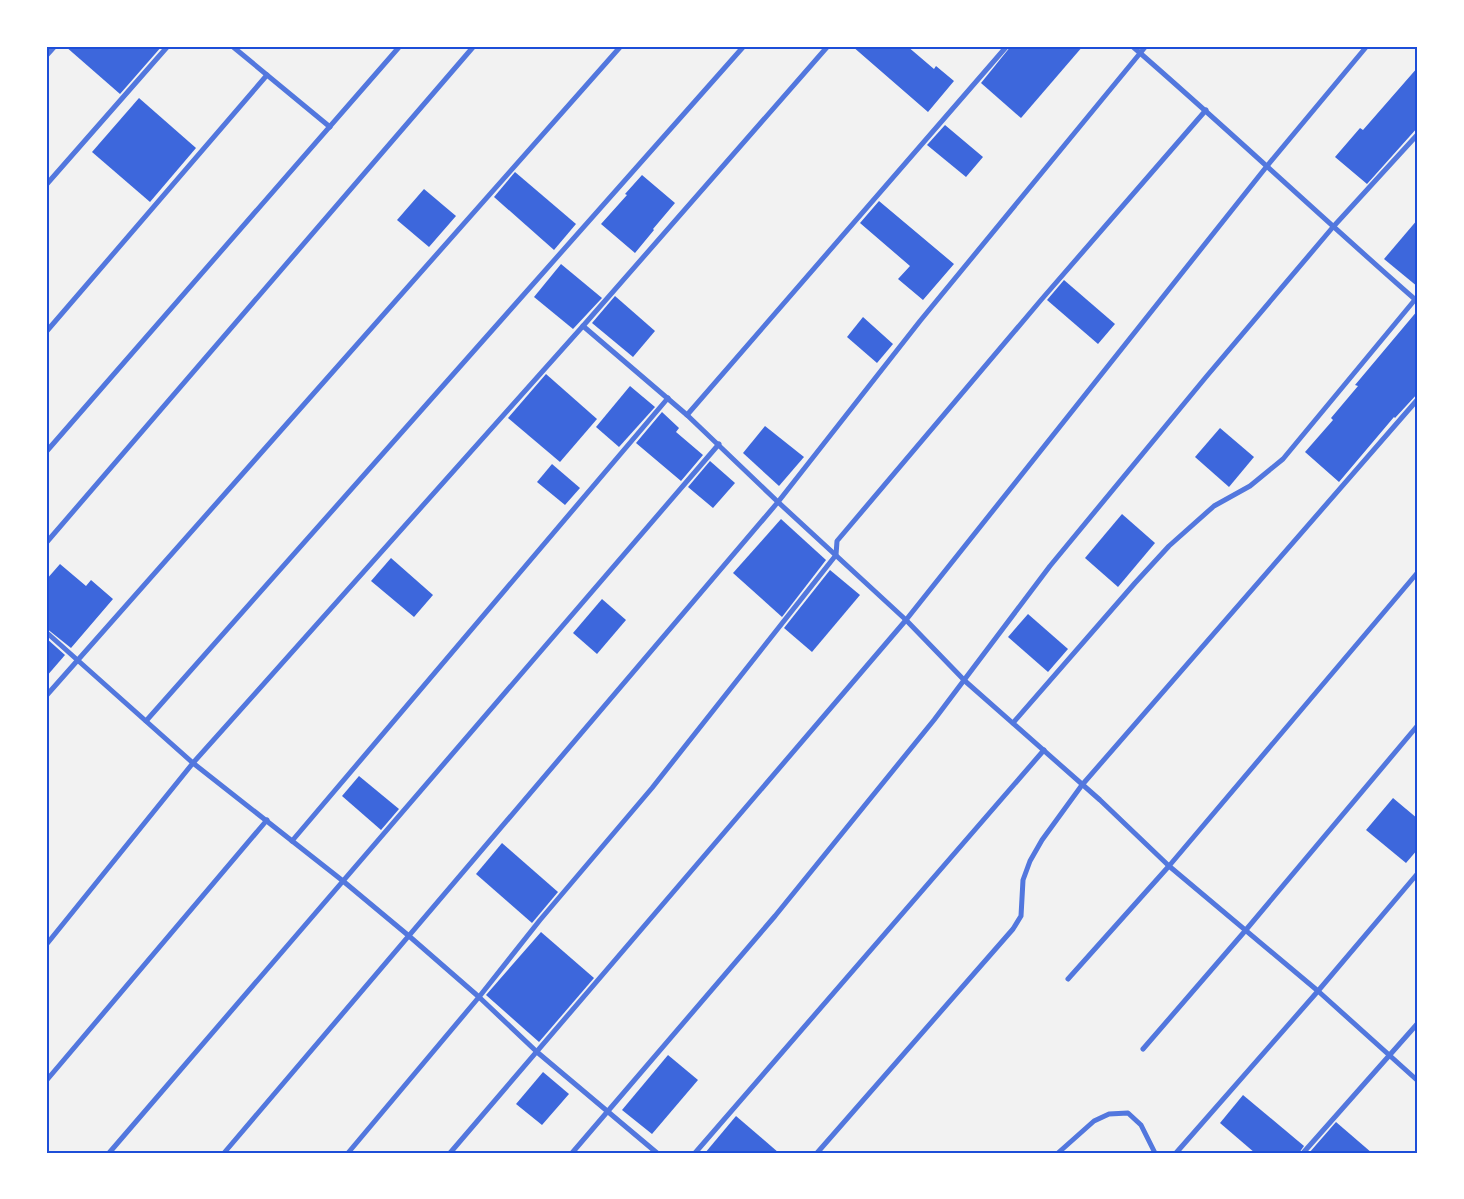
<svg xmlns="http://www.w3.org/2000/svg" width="1464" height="1199" font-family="'Titillium Web',sans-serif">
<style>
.building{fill:#3d67dc}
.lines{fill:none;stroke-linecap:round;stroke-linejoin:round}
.minor{stroke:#5277de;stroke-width:5}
.neatline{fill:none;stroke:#1d4ed8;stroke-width:2}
</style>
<rect width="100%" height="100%" fill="#f2f2f2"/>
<!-- building -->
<g class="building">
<polygon points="65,46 162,46 120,94"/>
<polygon points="852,46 907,46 934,69 936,66 954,81 928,112"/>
<polygon points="1011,46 1083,46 1021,118 981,83"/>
<polygon points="1418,67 1418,127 1367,184 1335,157 1360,128 1363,130"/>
<polygon points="139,98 196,148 150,202 92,152"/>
<polygon points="945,125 983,157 966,177 927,145"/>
<polygon points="515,172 576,224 554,250 494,197"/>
<polygon points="642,175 675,203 653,229 654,230 635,253 601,224 627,195 625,194"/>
<polygon points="424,189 456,216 429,247 397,220"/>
<polygon points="879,201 954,264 923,300 898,279 910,266 860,223"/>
<polygon points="1418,219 1418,287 1384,259"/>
<polygon points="561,264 602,298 573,329 534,297"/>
<polygon points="1064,280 1115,324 1098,344 1047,300"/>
<polygon points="615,296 655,331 633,357 592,323"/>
<polygon points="1418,310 1418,393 1395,418 1394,417 1339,482 1305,452 1333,420 1331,418 1358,386 1355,385"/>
<polygon points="863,317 893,344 877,363 847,337"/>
<polygon points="546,374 597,419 560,462 508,418"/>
<polygon points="630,386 655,407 619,447 596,427"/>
<polygon points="662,412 679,428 676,432 703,455 681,481 636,443"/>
<polygon points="765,426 804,457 779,486 743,453"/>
<polygon points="1220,428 1254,457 1229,487 1195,457"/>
<polygon points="710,461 735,483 713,508 688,487"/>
<polygon points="552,464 580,488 565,505 537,482"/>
<polygon points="1122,514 1155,543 1118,587 1085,558"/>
<polygon points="781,519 826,560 782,617 733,573"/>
<polygon points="391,558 433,595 414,617 371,581"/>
<polygon points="60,564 86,586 91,580 113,599 71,648 46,628 46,580"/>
<polygon points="830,570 860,595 812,652 784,628"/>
<polygon points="602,599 626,620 597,654 573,633"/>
<polygon points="1028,614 1068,649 1048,672 1008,637"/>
<polygon points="46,638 65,655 46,677"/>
<polygon points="359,776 399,809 381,830 342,796"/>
<polygon points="1393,798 1418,819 1418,849 1406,863 1366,830"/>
<polygon points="502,843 558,892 532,923 476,874"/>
<polygon points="541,932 594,978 539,1042 486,995"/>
<polygon points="668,1055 698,1080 652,1134 622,1110"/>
<polygon points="543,1072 569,1094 542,1125 516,1104"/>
<polygon points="1243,1095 1304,1146 1299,1153 1255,1153 1220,1123"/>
<polygon points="736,1116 779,1153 705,1153"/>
<polygon points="1336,1122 1372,1153 1309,1153"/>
</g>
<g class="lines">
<!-- minor -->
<g class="minor">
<polyline points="232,46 330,127"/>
<path d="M1132,46c97,84 190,172 286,256"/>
<polyline points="46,56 55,46"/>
<polyline points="46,185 168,46"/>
<polyline points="583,326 687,415 778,502 906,620 965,681 1100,800 1169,866 1318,991 1418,1081"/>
<polyline points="46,332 267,75"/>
<polyline points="687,415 1007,46"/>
<polyline points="46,452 400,46"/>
<polyline points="46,543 474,46"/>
<polyline points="46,632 193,763 343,881 409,936 479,997 537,1052 657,1153"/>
<polyline points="46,696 621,46"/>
<polyline points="146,721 744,46"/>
<polyline points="1013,723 1135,583 1169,546 1214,506 1250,486 1283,459 1418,296"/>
<polyline points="292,841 668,398"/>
<polyline points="46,945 193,763 583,326 828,46"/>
<polyline points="1068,979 1169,866 1418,572"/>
<polyline points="1143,1049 1245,931 1418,725"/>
<polyline points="46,1081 267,820"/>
<polyline points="109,1153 719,444"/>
<polyline points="224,1153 778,502 920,321 1146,46"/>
<polyline points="348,1153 479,997 540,920 652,788 836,555 837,541 1041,300 1206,110"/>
<polyline points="450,1153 906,620 1267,166 1367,46"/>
<polyline points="572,1153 775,916 934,720 1050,566 1206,377 1333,227 1418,134"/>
<polyline points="695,1153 1044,750"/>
<polyline points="817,1153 1013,929 1021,916 1023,880 1030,861 1042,840 1082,785 1418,399"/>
<polyline points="1058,1153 1094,1121 1109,1114 1128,1113 1141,1125 1155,1153"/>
<polyline points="1176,1153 1318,991 1418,873"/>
<polyline points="1303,1153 1418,1023"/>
</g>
</g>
<!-- border -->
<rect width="1464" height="1199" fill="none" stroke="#ffffff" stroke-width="95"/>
<rect x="48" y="48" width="1368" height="1104" class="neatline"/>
</svg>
